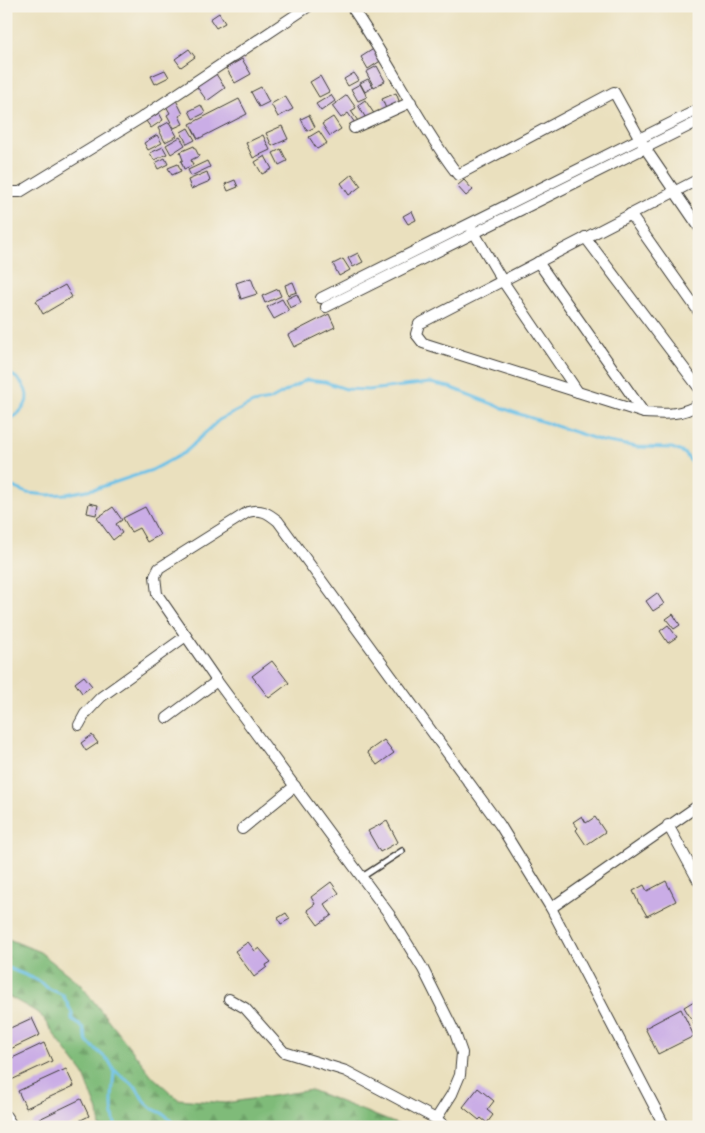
<svg xmlns="http://www.w3.org/2000/svg" width="705" height="1133" font-family="Sriracha,sans-serif">
<style>
.forest{fill:url(#forest-firs);stroke:#4e6c4a}
.lines{fill:none;stroke-linecap:round;stroke-linejoin:round}
.stream{stroke:#6bc1e8;stroke-width:3}
.building{fill:#caade6}
.service-casing{stroke:#3b3934;stroke-width:8}
.minor-casing{stroke:#3b3934;stroke-width:12}
.service{stroke:#fff;stroke-width:5}
.minor{stroke:#fff;stroke-width:10}
</style>
<defs>
<pattern id="forest-firs" width="22" height="20" patternUnits="userSpaceOnUse" patternTransform="scale(1.25)"><rect width="22" height="20" fill="#7fbb79"/><path d="M5 1l3.5 6h-7zM16 11l3.5 6h-7z" fill="#6da068"/></pattern>
</defs>
<rect width="100%" height="100%" fill="#f7f3e8"/>
<filter id="ink" filterUnits="userSpaceOnUse"><feTurbulence type="fractalNoise" baseFrequency=".02" numOctaves="2"/><feDisplacementMap in="SourceGraphic" scale="10" xChannelSelector="R" yChannelSelector="G"/><feConvolveMatrix kernelMatrix="1 2 1 2 8 2 1 2 1" color-interpolation-filters="sRGB"/></filter>
<filter id="wash" filterUnits="userSpaceOnUse"><feTurbulence type="fractalNoise" baseFrequency=".0096" numOctaves="4" result="noise"/><feDisplacementMap in="SourceGraphic" scale="20" xChannelSelector="R" yChannelSelector="G"/><feGaussianBlur stdDeviation="1.12" result="paint"/><feColorMatrix in="noise" values="0 0 0 0 0 0 0 0 0 0 0 0 0 0 0 0 0 1.4 0 .05"/><feComposite in="paint" operator="in"/></filter>
<g filter="url(#wash)">
<rect width="100%" height="100%" fill="#eae0be"/>
<!-- forest -->
<polygon class="forest" points="6,938 40,952 80,984 153,1077 178,1099 225,1103 311,1090 404,1127 100,1127 98,1111 83,1073 58,1040 40,1014 10,997 6,997"/>
<g class="lines">
<!-- stream -->
<g class="stream">
<path d="M6,373c13,3 26,19 19,32 -4,8 -11,12 -19,16"/>
<polyline points="6,484 27,493 48,495 66,494 98,488 152,470 184,453 219,420 253,403 270,400 306,380 325,382 346,389 368,390 430,383 449,387 513,412 602,441 637,447 672,448 684,453 699,471"/>
<polyline points="6,967 35,979 48,988 63,995 72,1013 72,1019 83,1028 87,1042 92,1046 109,1061 114,1070 136,1087 144,1101 153,1109 164,1114 178,1127"/>
<path d="M114,1070c-1,20 -5,37 2,57"/>
</g>
</g>
<g id="blocks">
<!-- building -->
<g class="building">
<polygon points="219,13 225,23 216,28 210,19"/>
<polygon points="375,48 382,60 368,69 361,57"/>
<polygon points="189,49 195,57 181,67 175,59"/>
<polygon points="242,59 251,74 235,83 226,68"/>
<polygon points="377,66 385,81 374,87 366,72"/>
<polygon points="165,70 169,77 155,84 151,76"/>
<polygon points="354,73 359,80 348,86 344,79"/>
<polygon points="216,74 225,88 207,101 197,87"/>
<polygon points="320,76 329,92 319,97 310,82"/>
<polygon points="368,79 373,87 365,92 360,83"/>
<polygon points="360,84 367,97 358,101 351,89"/>
<polygon points="261,87 269,102 259,107 251,92"/>
<polygon points="396,93 401,106 387,111 382,99"/>
<polygon points="331,95 335,101 321,111 316,104"/>
<polygon points="347,95 356,108 351,111 358,121 355,123 348,113 341,118 332,106"/>
<polygon points="285,96 293,109 278,117 271,104"/>
<polygon points="239,99 247,114 198,139 190,124"/>
<polygon points="176,100 183,114 179,116 183,124 174,128 167,115 170,113 166,106"/>
<polygon points="365,100 375,115 367,120 358,105"/>
<polygon points="201,105 205,113 193,119 189,111"/>
<polygon points="159,113 163,120 151,128 146,121"/>
<polygon points="309,115 315,127 307,131 301,119"/>
<polygon points="333,117 341,129 330,136 322,124"/>
<polygon points="169,122 177,136 165,142 158,128"/>
<polygon points="282,126 288,139 272,146 266,133"/>
<polygon points="188,128 195,140 187,144 181,132"/>
<polygon points="319,131 327,143 317,149 309,137"/>
<polygon points="157,135 162,143 148,150 144,143"/>
<polygon points="263,135 270,150 253,158 246,143"/>
<polygon points="180,137 185,145 171,154 166,145"/>
<polygon points="194,146 199,156 191,160 193,165 184,169 181,161 183,160 180,152"/>
<polygon points="163,147 167,154 154,160 150,153"/>
<polygon points="281,149 287,161 279,165 273,153"/>
<polygon points="265,156 272,169 262,174 255,162"/>
<polygon points="165,158 168,164 158,169 155,163"/>
<polygon points="207,161 210,167 191,176 188,170"/>
<polygon points="178,164 181,171 172,175 168,168"/>
<polygon points="207,172 210,181 191,189 188,180"/>
<polygon points="352,174 361,186 349,195 341,183"/>
<polygon points="235,180 238,187 228,191 225,184"/>
<polygon points="464,180 473,190 466,196 457,186"/>
<polygon points="412,211 416,220 408,224 403,216"/>
<polygon points="358,253 363,262 353,267 348,258"/>
<polygon points="343,259 350,270 339,276 333,264"/>
<polygon points="251,278 257,294 241,299 236,283"/>
<polygon points="293,282 297,292 288,295 285,285"/>
<polygon points="65,285 72,297 43,314 36,301"/>
<polygon points="278,289 281,296 265,303 262,296"/>
<polygon points="297,294 301,303 290,308 286,299"/>
<polygon points="282,299 289,311 274,319 267,307"/>
<polygon points="329,314 335,327 294,347 288,335"/>
<polygon points="89,503 98,505 96,515 87,513"/>
<polygon points="113,507 122,520 116,524 122,533 113,540 97,518"/>
<polygon points="145,507 160,535 147,542 139,528 131,532 123,518"/>
<polygon points="657,593 664,604 653,611 646,601"/>
<polygon points="673,614 680,625 674,629 666,619"/>
<polygon points="668,625 677,637 668,643 660,631"/>
<polygon points="272,661 289,683 269,698 252,676"/>
<polygon points="84,676 92,686 82,693 75,683"/>
<polygon points="92,735 98,743 86,751 81,743"/>
<polygon points="384,740 394,753 377,765 367,752"/>
<polygon points="582,816 586,823 595,817 605,832 586,845 576,830 578,828 573,822"/>
<polygon points="387,821 398,842 380,852 368,831"/>
<polygon points="666,881 676,901 647,916 640,904 639,904 633,891 644,885 647,891"/>
<polygon points="331,882 339,893 324,904 332,915 318,925 307,910 315,904 311,897"/>
<polygon points="286,913 290,919 281,924 278,918"/>
<polygon points="248,942 255,951 259,948 271,962 266,965 267,967 254,977 235,951"/>
<polygon points="699,998 699,1025 696,1027 684,1007"/>
<polygon points="681,1009 694,1036 658,1054 645,1028"/>
<polygon points="32,1018 40,1035 6,1051 6,1030"/>
<polygon points="44,1043 52,1061 7,1082 6,1061"/>
<polygon points="66,1069 74,1086 26,1108 18,1091"/>
<polygon points="478,1088 494,1101 487,1110 493,1115 487,1123 481,1118 479,1120 463,1107"/>
<polygon points="81,1099 89,1116 67,1127 33,1127 31,1123"/>
</g>
</g>
</g>
<g filter="url(#ink)">
<use href="#blocks" fill-opacity="0" stroke="#3b3934" stroke-width="1"/>
<g class="lines">
<defs>
<polyline id="service" points="362,877 402,851"/>
<g id="minor">
<path d="M351,6c38,55 67,116 107,169l156,-83 31,56 54,79"/>
<polyline points="354,128 411,102"/>
<path d="M699,179l-280,145 -3,10 7,9 221,70c20,1 37,3 55,-9"/>
<polyline points="6,192 20,192 141,118 309,6"/>
<polyline points="630,214 699,312"/>
<polyline points="472,229 502,280 578,392"/>
<polyline points="585,237 699,388"/>
<polyline points="538,262 644,413"/>
<polyline points="321,298 699,109"/>
<polyline points="326,307 699,121"/>
<polyline points="167,718 217,681"/>
<polyline points="79,725 85,714 101,697 186,636"/>
<polyline points="668,825 699,882"/>
<polyline points="242,829 295,786"/>
<polyline points="551,908 699,805"/>
<polyline points="229,999 245,1008 284,1052 346,1071 436,1119 446,1127"/>
<polyline points="6,1116 13,1127"/>
<path d="M436,1119l16,-25 8,-19 2,-22 -7,-20 -32,-64 -34,-55 -172,-233 -60,-87 -2,-18 4,-8 89,-56c13,-4 20,1 30,9l222,304 51,83 114,219"/>
</g>
</defs>
<!-- service casing -->
<use href="#service" class="service-casing"/>
<!-- minor casing -->
<use href="#minor" class="minor-casing"/>
<!-- service -->
<use href="#service" class="service"/>
<!-- minor -->
<use href="#minor" class="minor"/>
</g>
</g>
<!-- margin -->
<rect width="705" height="1133" fill="none" stroke="#f7f3e8" stroke-width="25"/>
</svg>
